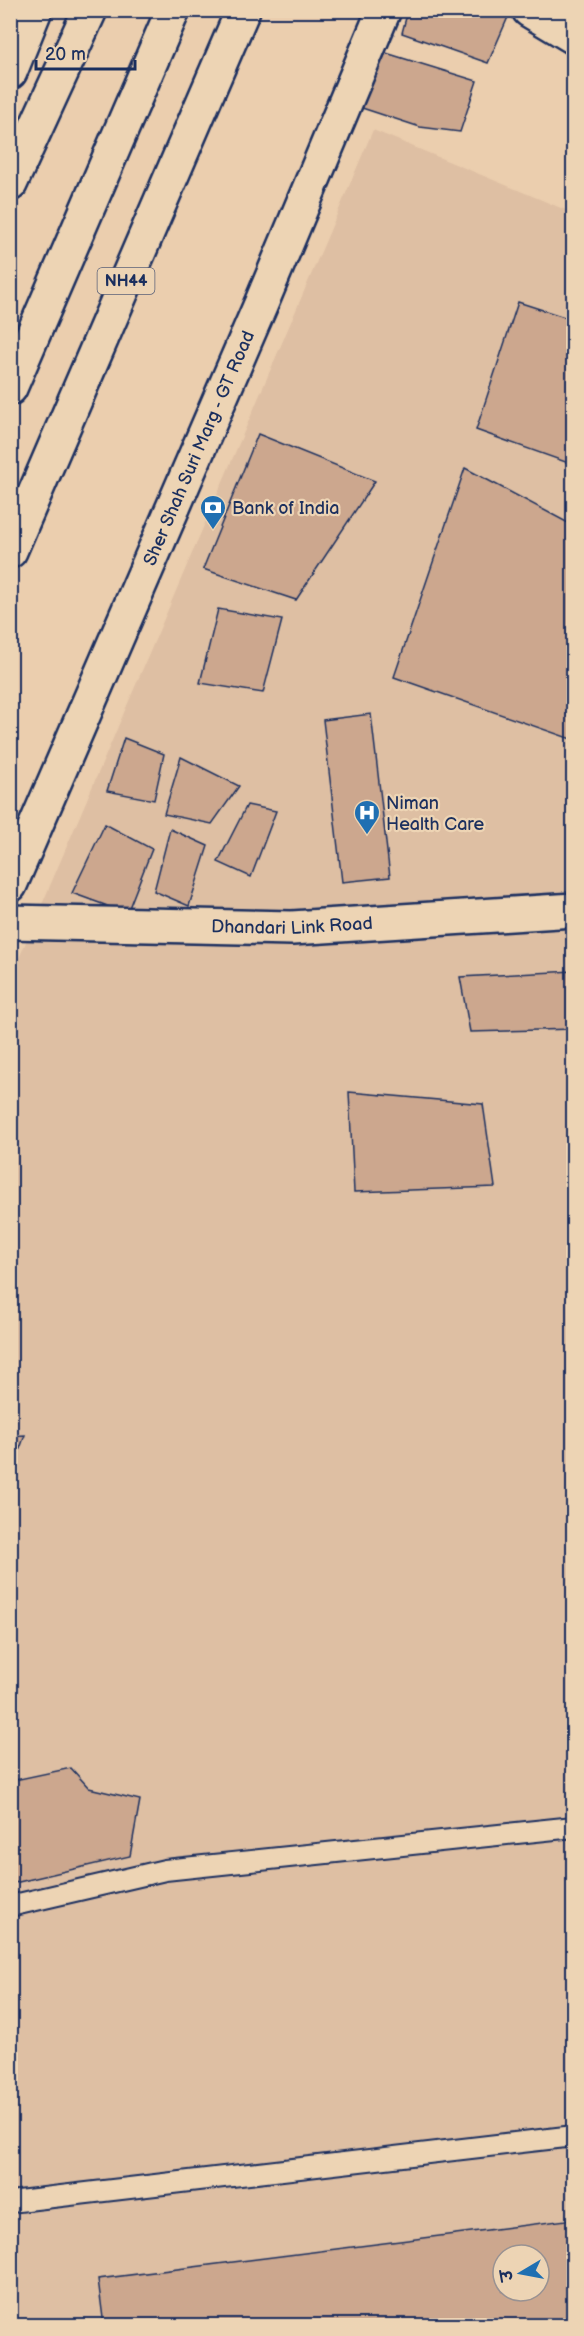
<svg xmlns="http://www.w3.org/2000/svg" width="584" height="2336" font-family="'Balsamiq Sans','Playpen Sans Deva',sans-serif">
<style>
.built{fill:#debfa3;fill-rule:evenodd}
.building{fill:#cca78e;stroke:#1b2f5e;stroke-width:1.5;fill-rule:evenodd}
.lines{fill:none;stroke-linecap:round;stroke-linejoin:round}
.lane-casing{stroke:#1b2f5e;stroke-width:24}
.street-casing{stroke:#1b2f5e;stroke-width:38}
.secondary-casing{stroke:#1b2f5e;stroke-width:38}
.highway-casing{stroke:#1b2f5e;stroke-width:38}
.lane{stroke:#edd4b4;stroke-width:20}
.street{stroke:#edd4b4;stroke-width:33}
.secondary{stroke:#edd4b4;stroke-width:33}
.highway{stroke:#edd4b4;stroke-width:33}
.labels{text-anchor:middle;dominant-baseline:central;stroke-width:4.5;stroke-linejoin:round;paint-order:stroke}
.shield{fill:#edd4b4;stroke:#5a6078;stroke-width:1.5}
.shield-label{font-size:16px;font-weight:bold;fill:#1b2f5e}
.street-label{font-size:18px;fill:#1b2f5e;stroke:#edd4b4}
.poi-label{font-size:18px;fill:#1b2f5e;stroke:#edd4b4;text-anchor:start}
</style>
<rect width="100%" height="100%" fill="#ebceae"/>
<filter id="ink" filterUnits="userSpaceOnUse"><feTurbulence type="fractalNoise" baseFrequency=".0167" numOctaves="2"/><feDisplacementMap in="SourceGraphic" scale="12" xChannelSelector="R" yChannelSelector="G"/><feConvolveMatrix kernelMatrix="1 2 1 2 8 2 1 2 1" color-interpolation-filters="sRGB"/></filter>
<g filter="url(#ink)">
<!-- built -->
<path class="built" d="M373,130l200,83v2112l-562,1v-1349zM503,2255h36v36h-36z"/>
<!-- building -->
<g class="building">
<polygon points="408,10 497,10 508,17 488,63 402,33"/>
<polygon points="386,53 477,81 460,132 420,127 359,107"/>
<polygon points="518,302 574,320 574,465 476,430"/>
<polygon points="258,434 375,481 296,600 203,569"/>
<polygon points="465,468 574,526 574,740 394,677"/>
<polygon points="218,609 282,620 263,693 200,683"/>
<polygon points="371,714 390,877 342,882 323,720"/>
<polygon points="124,738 164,754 154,800 107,791"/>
<polygon points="181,757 239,786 212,824 164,814"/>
<polygon points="247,805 276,811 251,877 218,862"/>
<polygon points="105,824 152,849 127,913 72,893"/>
<polygon points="170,829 208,846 189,906 154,891"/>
<polygon points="574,971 574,1029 470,1032 460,977"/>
<polygon points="349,1092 483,1104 495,1187 354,1192"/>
<polygon points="25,1435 10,1476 10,1436"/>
<polygon points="71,1768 89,1788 140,1800 130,1856 10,1884 10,1781"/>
<path d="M574,2219v107h-470l-6,-47zM503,2255h36v36h-36z"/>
</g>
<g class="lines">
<defs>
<g id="lane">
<polyline points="10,1906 165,1870 574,1827"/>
<polyline points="10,2202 574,2136"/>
</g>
<polyline id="street" points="529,10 574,37"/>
<g id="secondary">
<polyline points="10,72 35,10"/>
<polyline points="10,184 90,10"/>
<path id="s1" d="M10,885l251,-581 123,-294"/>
<path id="s2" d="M10,922l282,6 282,-18"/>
</g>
<g id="highway">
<polyline points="10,388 173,10"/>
<polyline points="10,551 243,10"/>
</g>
</defs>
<!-- lane casing -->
<use href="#lane" class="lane-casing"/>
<!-- street casing -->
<use href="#street" class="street-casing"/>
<!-- secondary casing -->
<use href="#secondary" class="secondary-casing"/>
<!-- highway casing -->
<use href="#highway" class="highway-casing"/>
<!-- lane -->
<use href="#lane" class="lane"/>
<!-- street -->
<use href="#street" class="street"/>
<!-- secondary -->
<use href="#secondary" class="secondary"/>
<!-- highway -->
<use href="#highway" class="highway"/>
</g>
</g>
<!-- icons -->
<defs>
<symbol id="bank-pin" viewBox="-11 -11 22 30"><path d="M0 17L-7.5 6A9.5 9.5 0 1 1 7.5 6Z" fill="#1f6fb2" stroke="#edd4b4"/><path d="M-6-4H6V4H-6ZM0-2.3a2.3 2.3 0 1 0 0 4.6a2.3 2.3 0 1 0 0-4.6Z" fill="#fff"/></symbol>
<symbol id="hospital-pin" viewBox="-11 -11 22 30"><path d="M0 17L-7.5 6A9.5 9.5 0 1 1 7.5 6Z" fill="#1f6fb2" stroke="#edd4b4"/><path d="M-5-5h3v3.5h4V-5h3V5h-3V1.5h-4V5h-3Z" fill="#fff"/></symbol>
</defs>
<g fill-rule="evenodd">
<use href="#bank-pin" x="198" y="493" width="30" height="40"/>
<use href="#hospital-pin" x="352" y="798" width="30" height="40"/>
</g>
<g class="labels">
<!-- shield labels -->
<rect class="shield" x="97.5" y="268" width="57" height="26" rx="4.5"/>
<g class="shield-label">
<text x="126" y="281">NH44</text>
</g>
<!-- street labels -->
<g class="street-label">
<text stroke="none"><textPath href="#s1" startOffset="476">Sher Shah Suri Marg - GT Road</textPath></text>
<text stroke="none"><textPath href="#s2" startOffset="282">Dhandari Link Road</textPath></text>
</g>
<!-- poi labels -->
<g class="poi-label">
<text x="232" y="508">Bank of India</text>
<text x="386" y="803">Niman<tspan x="386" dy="21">Health Care</tspan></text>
</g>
</g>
<!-- margin -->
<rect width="584" height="2336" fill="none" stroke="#edd4b4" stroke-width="36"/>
<rect x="18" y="18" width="548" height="2300" fill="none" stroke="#1b2f5e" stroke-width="2" filter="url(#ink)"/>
<!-- north arrow -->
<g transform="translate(521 2273) rotate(260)"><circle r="28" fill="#edd4b4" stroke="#999292" stroke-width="1.5"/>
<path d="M0-4.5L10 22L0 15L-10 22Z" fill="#1f6fb2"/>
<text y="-9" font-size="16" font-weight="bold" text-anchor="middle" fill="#1b2f5e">उ</text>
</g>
<!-- scale -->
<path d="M36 60v9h99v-9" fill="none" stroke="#1b2f5e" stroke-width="3"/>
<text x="45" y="60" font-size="18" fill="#1b2f5e" stroke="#edd4b4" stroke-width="4.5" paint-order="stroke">20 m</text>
</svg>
